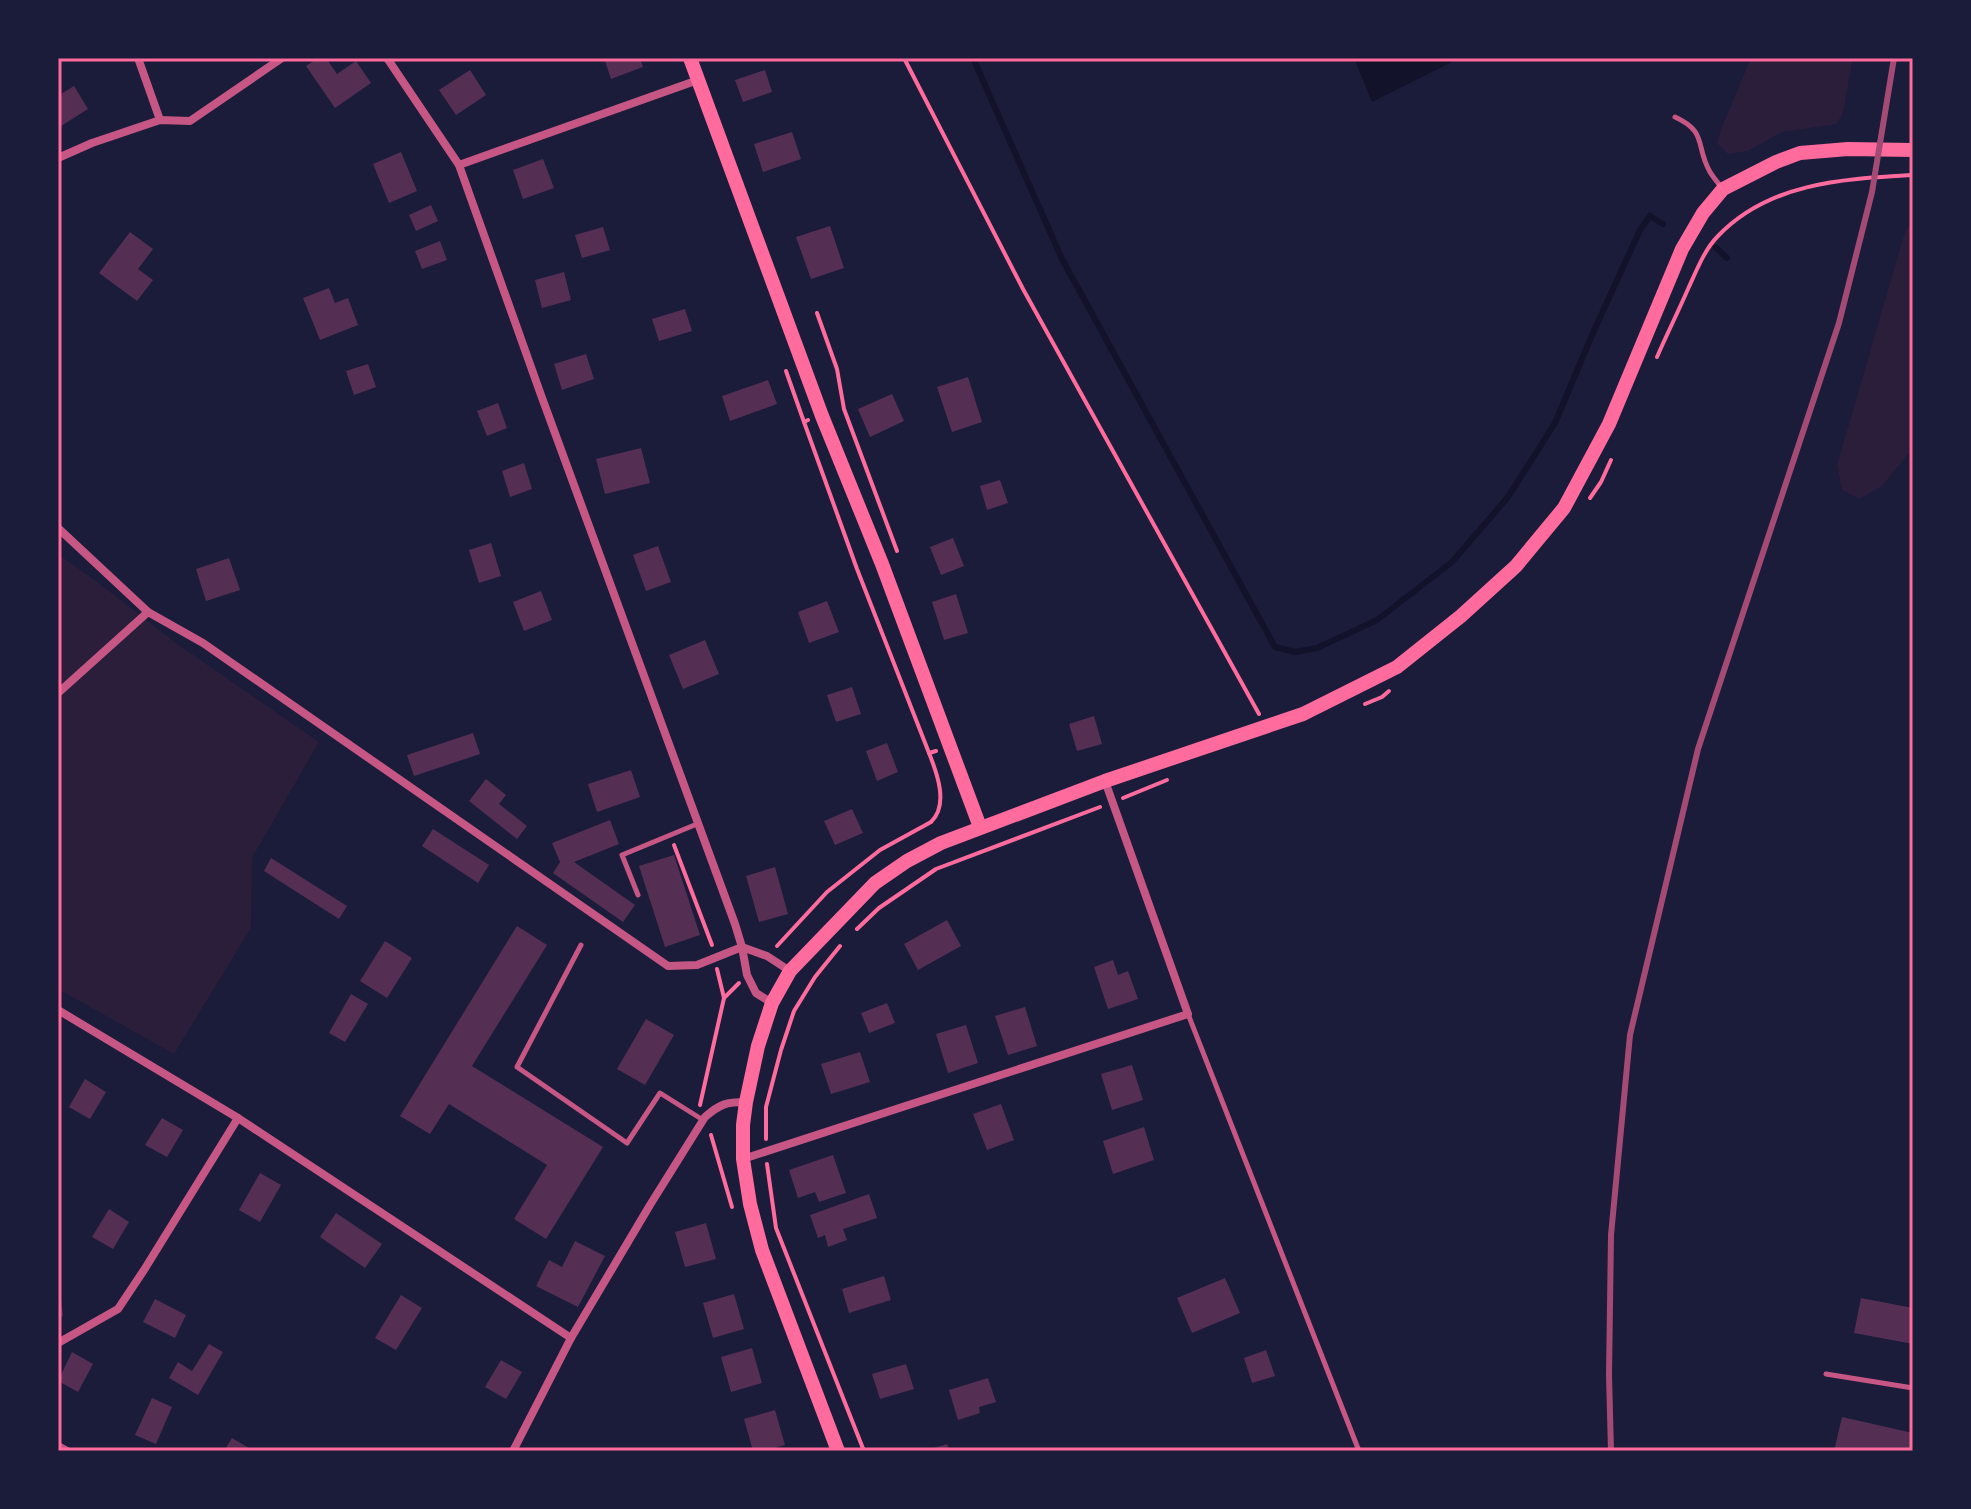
<svg xmlns="http://www.w3.org/2000/svg" width="1971" height="1509" font-family="'Alegreya Sans',sans-serif">
<style>
.green{fill:#2a1e3b}
.water{fill:#12122b}
.lines{fill:none;stroke-linecap:round;stroke-linejoin:round}
.stream{stroke:#12122b;stroke-width:6}
.building{fill:#542f53}
.path{stroke:#ff6b9d;stroke-width:4}
.service{stroke:#c65784;stroke-width:5}
.minor{stroke:#c65784;stroke-width:8}
.primary{stroke:#ff6b9d;stroke-width:14}
.rail{stroke:#a44b75;stroke-width:6}
.neatline{fill:none;stroke:#ff6b9d;stroke-width:3}
</style>
<rect width="100%" height="100%" fill="#1b1b3a"/>
<!-- green -->
<g class="green">
<polygon points="1751,58 1853,58 1843,112 1837,124 1782,132 1748,151 1728,154 1717,143 1721,129"/>
<polygon points="1913,219 1913,448 1882,486 1859,499 1842,490 1837,465 1905,232"/>
<polygon points="58,554 100,584 176,643 319,742 252,858 251,928 174,1054 58,989"/>
</g>
<!-- water -->
<polygon class="water" points="1354,58 1460,58 1372,102"/>
<g class="lines">
<!-- stream -->
<g class="stream">
<polyline points="973,58 1062,259 1275,647 1295,652 1317,648 1377,620 1452,562 1508,497 1555,423 1592,335 1640,230 1650,216 1663,224"/>
<polyline points="1716,248 1727,258"/>
</g>
</g>
<!-- building -->
<g class="building">
<polygon points="318,58 326,58 337,74 356,61 371,83 335,108 306,66"/>
<polygon points="604,58 640,58 643,67 611,79"/>
<polygon points="470,70 486,95 456,115 439,90"/>
<polygon points="765,70 772,92 743,102 735,80"/>
<polygon points="74,86 88,109 58,128 58,96"/>
<polygon points="792,132 801,159 763,172 754,144"/>
<polygon points="401,152 417,191 389,203 373,164"/>
<polygon points="543,159 554,188 523,199 513,170"/>
<polygon points="431,205 438,221 416,231 409,215"/>
<polygon points="830,226 844,268 811,279 796,237"/>
<polygon points="603,227 610,250 582,258 575,235"/>
<polygon points="130,232 153,249 138,269 153,280 137,301 99,273"/>
<polygon points="440,241 447,260 422,269 415,251"/>
<polygon points="564,272 571,300 542,308 535,280"/>
<polygon points="329,288 335,303 348,298 358,325 320,340 303,298"/>
<polygon points="685,309 692,331 659,341 652,319"/>
<polygon points="586,354 594,379 562,390 554,364"/>
<polygon points="368,364 376,387 354,395 346,371"/>
<polygon points="968,377 982,422 952,432 937,387"/>
<polygon points="768,380 777,404 730,421 722,396"/>
<polygon points="892,394 904,421 870,437 858,409"/>
<polygon points="498,403 507,428 487,436 477,411"/>
<polygon points="641,448 650,483 605,494 596,459"/>
<polygon points="524,463 532,489 510,497 502,471"/>
<polygon points="1000,480 1008,503 987,510 980,486"/>
<polygon points="953,538 964,566 941,575 930,547"/>
<polygon points="491,543 501,576 479,583 469,550"/>
<polygon points="658,546 671,582 646,591 633,555"/>
<polygon points="229,558 240,590 206,601 196,569"/>
<polygon points="541,591 552,620 524,631 513,602"/>
<polygon points="956,594 968,633 944,640 932,602"/>
<polygon points="827,601 839,632 809,643 798,612"/>
<polygon points="705,640 719,674 683,689 669,655"/>
<polygon points="852,687 861,714 836,722 827,695"/>
<polygon points="1094,716 1102,744 1077,751 1069,724"/>
<polygon points="473,733 480,754 414,776 407,755"/>
<polygon points="887,743 898,772 877,781 866,751"/>
<polygon points="631,770 640,797 597,812 588,784"/>
<polygon points="486,779 506,795 499,804 527,826 517,839 469,801"/>
<polygon points="852,809 863,833 835,845 824,821"/>
<polygon points="610,820 619,844 574,862 635,905 623,922 553,873 560,862 552,843"/>
<polygon points="433,829 489,865 478,883 422,846"/>
<polygon points="674,855 700,935 665,947 639,866"/>
<polygon points="271,858 347,906 339,919 264,871"/>
<polygon points="775,867 788,914 759,922 746,876"/>
<polygon points="947,920 961,946 918,970 904,944"/>
<polygon points="517,926 547,945 472,1066 603,1147 546,1239 514,1219 547,1165 449,1104 430,1134 400,1116"/>
<polygon points="385,941 412,958 387,998 360,981"/>
<polygon points="1113,960 1118,975 1128,971 1138,999 1108,1009 1094,967"/>
<polygon points="351,994 368,1004 345,1042 329,1033"/>
<polygon points="887,1003 895,1023 869,1033 861,1013"/>
<polygon points="1025,1007 1037,1046 1008,1055 995,1016"/>
<polygon points="646,1019 674,1035 645,1085 617,1069"/>
<polygon points="966,1025 978,1063 948,1073 936,1034"/>
<polygon points="860,1052 870,1082 831,1094 821,1064"/>
<polygon points="1132,1065 1143,1100 1112,1110 1101,1074"/>
<polygon points="85,1079 106,1092 90,1119 69,1107"/>
<polygon points="1001,1104 1014,1140 987,1150 973,1114"/>
<polygon points="162,1118 183,1130 167,1157 145,1145"/>
<polygon points="1144,1127 1154,1160 1113,1174 1103,1141"/>
<polygon points="833,1155 846,1193 819,1202 815,1192 798,1198 789,1170"/>
<polygon points="260,1173 281,1185 260,1222 239,1210"/>
<polygon points="869,1194 877,1218 843,1229 847,1240 828,1247 825,1235 818,1238 810,1215"/>
<polygon points="109,1209 129,1222 113,1249 92,1237"/>
<polygon points="336,1213 382,1244 365,1268 320,1237"/>
<polygon points="706,1223 716,1259 685,1267 675,1232"/>
<polygon points="575,1241 605,1256 578,1307 536,1286 549,1260 562,1267"/>
<polygon points="884,1276 891,1300 849,1313 842,1289"/>
<polygon points="1225,1278 1240,1313 1192,1333 1177,1298"/>
<polygon points="58,1292 60,1292 63,1316 58,1317"/>
<polygon points="734,1294 744,1329 713,1338 703,1303"/>
<polygon points="401,1295 422,1308 396,1350 375,1338"/>
<polygon points="1861,1298 1913,1308 1913,1344 1854,1333"/>
<polygon points="155,1299 186,1315 175,1338 143,1322"/>
<polygon points="209,1344 223,1352 198,1395 169,1378 178,1362 192,1371"/>
<polygon points="752,1348 762,1383 731,1392 721,1357"/>
<polygon points="1266,1350 1275,1376 1252,1383 1244,1358"/>
<polygon points="72,1352 93,1364 78,1392 58,1381"/>
<polygon points="501,1360 522,1372 506,1399 485,1387"/>
<polygon points="906,1364 914,1389 880,1399 872,1374"/>
<polygon points="988,1378 996,1402 979,1407 980,1413 958,1420 949,1390"/>
<polygon points="152,1398 172,1407 156,1444 135,1435"/>
<polygon points="775,1410 785,1445 764,1451 753,1451 744,1419"/>
<polygon points="1842,1417 1913,1433 1913,1451 1834,1451"/>
<polygon points="232,1438 254,1451 224,1451"/>
<polygon points="947,1444 950,1451 928,1451 927,1450"/>
</g>
<g class="lines">
<!-- path -->
<g class="path">
<polyline points="904,58 1023,289 1259,714"/>
<polyline points="817,313 837,369 844,409 897,551"/>
<path d="M1657,357c10,-23 21,-45 31,-68 8,-17 16,-39 30,-53 52,-54 126,-57 195,-61"/>
<polyline points="786,371 804,422"/>
<polyline points="808,420 804,422 857,569 929,753"/>
<polyline points="1590,498 1601,482 1611,460"/>
<polyline points="1365,704 1382,697 1389,691"/>
<polyline points="1123,798 1167,780"/>
<path d="M931,822c18,-17 6,-49 -2,-69l7,-2"/>
<polyline points="674,845 712,945"/>
<polyline points="857,929 879,908 936,869 1100,807"/>
<polyline points="777,946 827,892 880,850 931,822"/>
<polyline points="724,998 739,983"/>
<polyline points="700,1105 724,998 717,969"/>
<polyline points="711,1135 732,1207"/>
<polyline points="766,1139 766,1107 781,1050 794,1011 815,977 840,946"/>
<polyline points="767,1164 776,1228 864,1451"/>
</g>
<!-- service -->
<g class="service">
<path d="M1675,117c33,15 20,29 35,55 3,5 8,11 12,16"/>
<polyline points="638,895 622,855 697,824"/>
<polyline points="581,945 517,1067 627,1143 660,1093 703,1120"/>
<polyline points="1188,1014 1359,1451"/>
<polyline points="1826,1374 1913,1388"/>
</g>
<!-- minor -->
<g class="minor">
<polyline points="138,58 160,120"/>
<polyline points="387,58 459,165 541,395 735,924 742,947 747,975 756,993 772,1003"/>
<polyline points="58,158 92,143 160,120 190,121 282,58"/>
<polyline points="459,165 698,80"/>
<polyline points="58,528 148,612 203,643 668,966 697,965 742,947"/>
<polyline points="58,693 148,612"/>
<polyline points="742,947 767,956 790,971"/>
<polyline points="58,1010 238,1118 571,1338"/>
<polyline points="743,1159 1188,1014 1105,781"/>
<polyline points="58,1343 118,1309 144,1270 238,1118"/>
<polyline points="58,1446 67,1451"/>
<path d="M513,1451l58,-113 79,-133 55,-88c15,-13 21,-15 41,-15"/>
</g>
<!-- primary -->
<g class="primary">
<polyline points="690,58 822,416 882,564 980,827"/>
<polyline points="838,1451 762,1250 750,1204 743,1159 743,1125 746,1102 758,1046 772,1003 790,971 875,883 907,861 941,843 1105,781 1303,714 1397,667 1461,616 1516,566 1564,508 1609,424 1682,249 1703,213 1723,189 1776,162 1800,153 1848,149 1913,150"/>
</g>
<!-- rail -->
<polyline class="rail" points="1611,1451 1609,1375 1611,1235 1630,1035 1698,749 1839,323 1872,192 1894,58"/>
</g>
<!-- border -->
<rect width="1971" height="1509" fill="none" stroke="#1b1b3a" stroke-width="120"/>
<rect x="60" y="60" width="1851" height="1389" class="neatline"/>
</svg>
